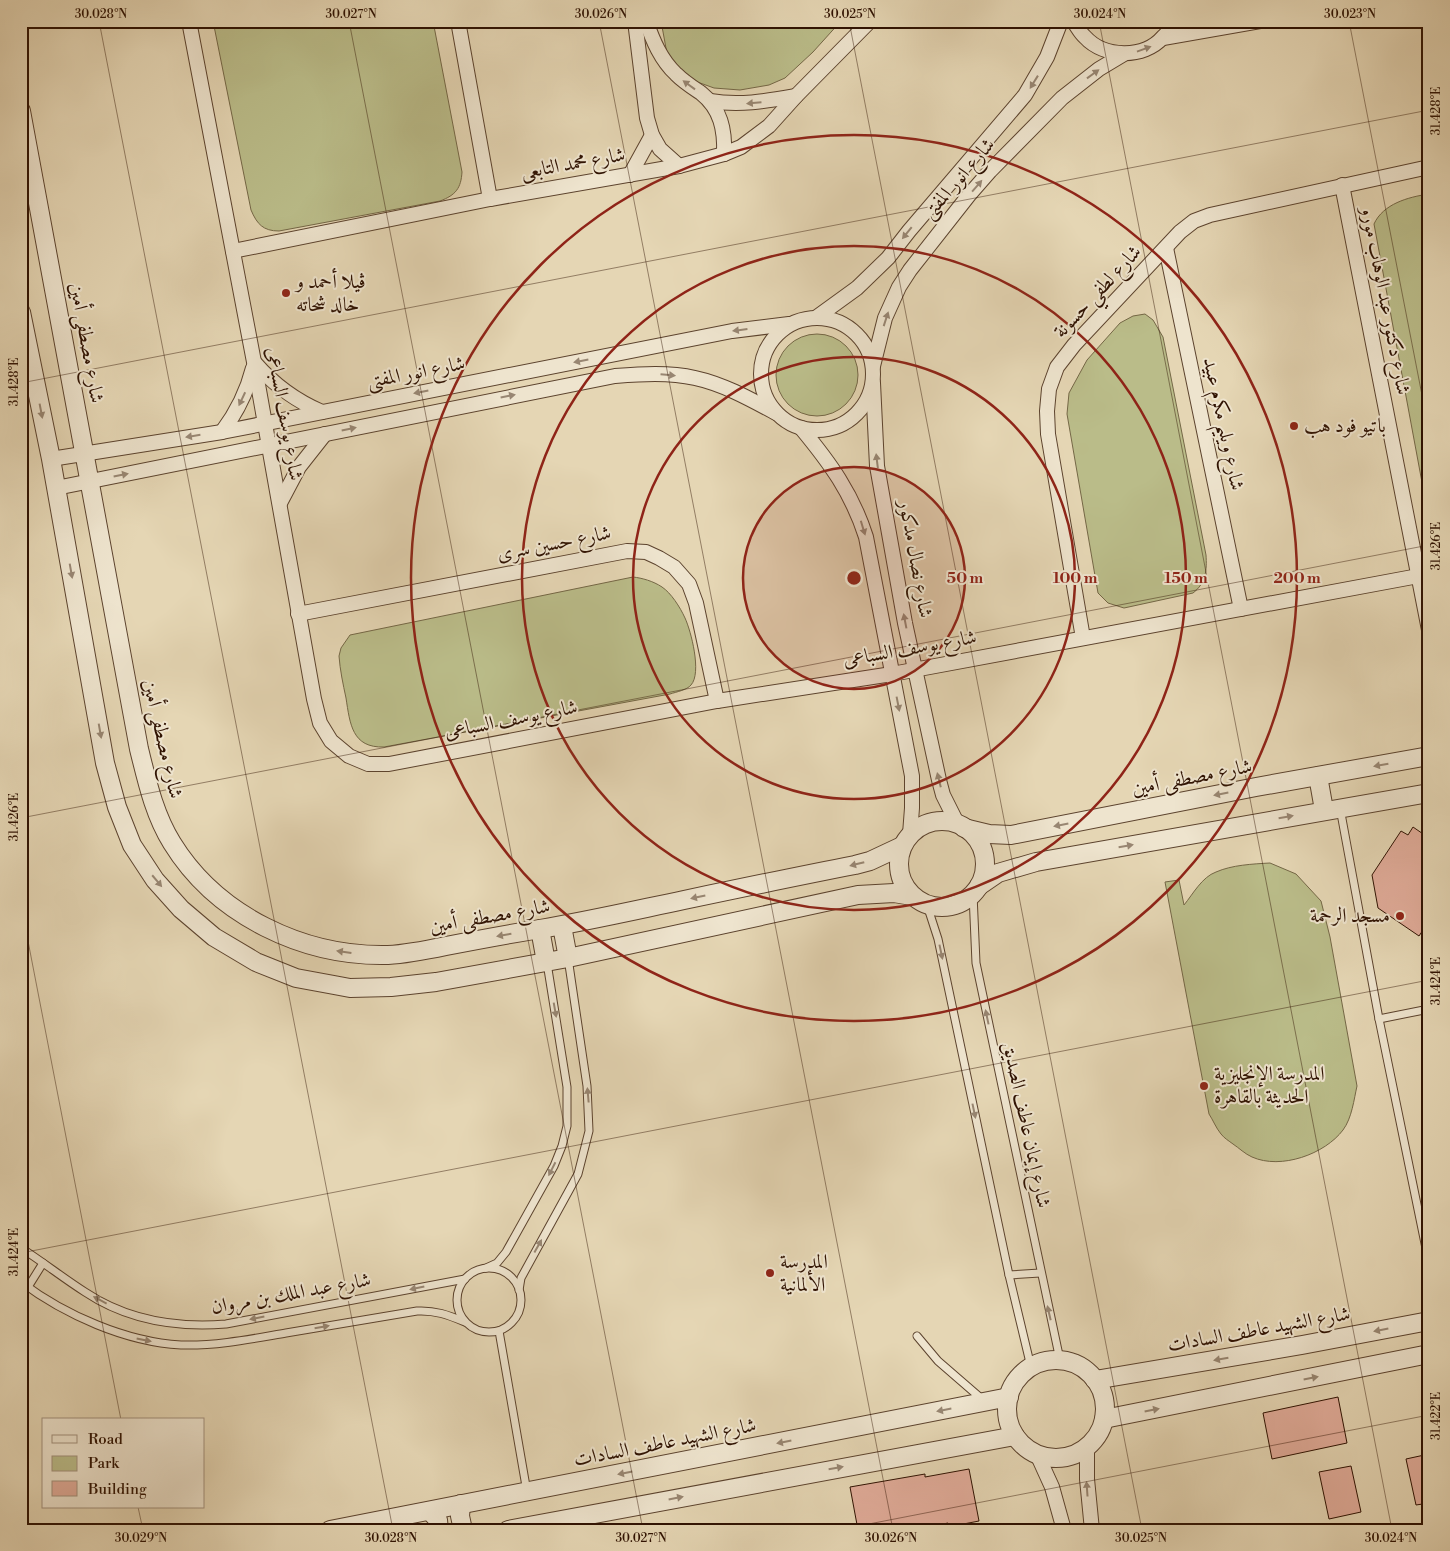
<svg xmlns="http://www.w3.org/2000/svg" width="1450" height="1551" font-family="'Libre Bodoni',Amiri,serif">
<style>
.green{fill:#babc89;stroke:#746746}
.building{fill:#e1ac9a;stroke:#2f1202}
.lines{fill:none;stroke-linecap:round;stroke-linejoin:round}
.service-casing{stroke:#5c432e;stroke-width:9}
.minor-casing{stroke:#5c432e;stroke-width:16}
.tertiary-casing{stroke:#5c432e;stroke-width:20}
.service{stroke:#eee4ce;stroke-width:7}
.minor{stroke:#eee4ce;stroke-width:14}
.tertiary{stroke:#eee4ce;stroke-width:18}
.oneway{fill:#988672}
.ticks{fill:none;stroke:#2f1202;stroke-width:1;stroke-opacity:0.45}
.ring{fill:none;stroke:#8f2418;stroke-width:2.5}
.poi-dot{fill:#8f2418;stroke:#eee4ce;stroke-width:2}
.labels{text-anchor:middle;dominant-baseline:central;stroke-width:4;stroke-linejoin:round;paint-order:stroke}
.street-label{font-size:20px;fill:#2f1202;stroke:#eee4ce}
.poi-label{font-size:20px;fill:#2f1202;stroke:#eee4ce;text-anchor:start}
.centre{fill:#8f2418;stroke:#eee4ce;stroke-width:2.5}
.ring-label{font-size:15px;text-anchor:middle;font-weight:bold;fill:#8f2418;stroke:#eee4ce;stroke-width:4;stroke-linejoin:round;paint-order:stroke}
.neatline{fill:none;stroke:#2f1202;stroke-width:2}
.ticks-label{font-size:12px;text-anchor:middle;fill:#2f1202}
</style>
<rect width="100%" height="100%" fill="#e5d6b4"/>
<filter id="stains"><feTurbulence type="fractalNoise" baseFrequency=".004" numOctaves="4"/><feColorMatrix values="0 0 0 0 .2 0 0 0 0 .09 0 0 0 0 .02 0 0 0 .5 -.17"/></filter>
<radialGradient id="worn" r=".72"><stop offset=".6" stop-color="#630" stop-opacity="0"/><stop offset="1" stop-color="#630" stop-opacity=".3"/></radialGradient>
<!-- green -->
<g class="green">
<path d="M213,21h220l29,151c-1,16 -6,23 -22,29l-161,30c-16,0 -22,-7 -28,-21z"/>
<polygon points="661,21 841,21 813,52 785,78 769,85 740,90 714,88 689,79 668,59"/>
<path d="M1429,194v326l-55,-296c9,-20 34,-27 55,-30z"/>
<path d="M1145,314l8,6 10,17 43,218c1,15 0,28 -13,38l-69,15 -16,-5 -10,-10 -31,-179 2,-21 18,-33 33,-37 13,-7z"/>
<circle cx="817" cy="375" r="41"/>
<path d="M633,577c9,1 20,4 29,10 9,6 18,20 23,31 6,13 17,55 6,67 -4,5 -15,7 -21,9l-286,53c-32,1 -34,-23 -38,-49 -3,-14 -6,-28 -7,-42l2,-8 9,-13z"/>
<path d="M1270,863l26,11 25,27 9,36 27,149c-3,13 -5,32 -14,44 -18,24 -62,40 -91,27 -7,-3 -13,-9 -19,-13 -4,-3 -9,-6 -12,-10 -5,-6 -8,-14 -12,-20l-44,-232 14,-2 5,25c9,-11 18,-28 32,-33 16,-7 36,-8 54,-9z"/>
</g>
<!-- building -->
<g class="building">
<polygon points="1413,827 1429,838 1429,921 1419,936 1378,908 1372,875 1401,831 1408,835"/>
<polygon points="1338,1397 1347,1443 1272,1459 1263,1413"/>
<polygon points="1429,1454 1429,1503 1416,1505 1406,1459"/>
<polygon points="1351,1466 1361,1512 1329,1519 1319,1472"/>
<polygon points="969,1469 979,1521 948,1527 948,1523 912,1530 858,1530 850,1487 925,1474 925,1477"/>
</g>
<g class="lines">
<defs>
<g id="service">
<polyline points="1340,808 1379,1019 1429,1263"/>
<polyline points="973,894 976,963 1060,1360"/>
<polyline points="927,905 938,939 1009,1275 1031,1367"/>
<polyline points="1379,1019 1429,1009"/>
<path d="M21,1248c22,14 42,30 64,44 42,28 91,36 141,32l239,-45"/>
<polyline points="486,1268 497,1263 506,1252 554,1166 562,1146 567,1126 567,1087 547,963"/>
<circle cx="489" cy="1300" r="32"/>
<polyline points="1009,1275 1040,1273"/>
<path d="M21,1282c44,33 105,60 160,63 36,1 70,-6 105,-12 44,-7 87,-15 131,-22 18,-1 31,4 48,11"/>
<polyline points="28,1287 43,1263"/>
<polyline points="519,1290 521,1278 578,1174 589,1131 587,1086 568,958"/>
<polyline points="499,1331 527,1492"/>
<polyline points="917,1336 938,1361 983,1400"/>
</g>
<g id="minor">
<polyline points="189,21 254,362 314,699 320,723 331,741 349,756 368,764 389,764 717,701 892,674 1429,574"/>
<polyline points="458,21 490,199"/>
<polyline points="635,21 647,118 652,135 660,149 679,166"/>
<path d="M646,21c7,20 15,39 30,53 8,8 16,13 25,19 20,16 24,37 23,61"/>
<path d="M1073,21c4,5 7,12 12,16 19,21 59,22 78,0 5,-4 8,-10 12,-16"/>
<polyline points="1163,38 1260,21"/>
<path d="M710,101c30,5 57,0 86,-5"/>
<polyline points="630,175 652,135"/>
<polyline points="1342,185 1429,630"/>
<polyline points="1166,248 1241,609"/>
<polyline points="233,251 490,199 679,166 724,154 741,147 769,126 796,96 870,21"/>
<polyline points="817,317 857,288 888,258 909,231 1025,95 1047,57 1061,21"/>
<circle cx="817" cy="374" r="56"/>
<path d="M255,363c19,22 39,37 67,49"/>
<polyline points="873,366 885,318 899,287 910,270 969,195 990,171 1062,98 1099,69 1124,54"/>
<polyline points="873,383 877,466 905,623 939,780 943,795 958,825"/>
<path d="M801,428c29,35 51,65 65,109l46,239v32l-2,26"/>
<path d="M222,432c15,-20 25,-40 31,-64"/>
<polyline points="51,459 222,432 732,331 789,324"/>
<path d="M56,488c186,-36 372,-76 559,-112 26,-2 54,-4 80,2 28,6 55,21 81,35"/>
<polyline points="280,503 299,467 325,434"/>
<polyline points="298,614 627,551 646,552 659,558 674,567 689,584 696,603 717,701"/>
<polyline points="1083,638 1048,434 1047,411 1049,389 1057,367 1074,345 1180,232 1194,221 1210,215 1429,167"/>
<polyline points="1087,1447 1087,1479 1092,1530"/>
<polyline points="1037,1454 1052,1487 1064,1530"/>
</g>
<g id="tertiary">
<path d="M21,111l118,638c8,32 15,65 33,94 45,73 132,114 216,112 19,-1 39,-5 58,-9 31,-6 63,-12 94,-17 48,-8 96,-19 144,-29 57,-12 114,-24 171,-35l15,-4 32,-15"/>
<polyline points="21,312 51,459 105,763 117,807 132,845 155,880 181,909 214,937 256,962 296,978 334,985 350,988 391,987 436,982 568,958 858,895 894,893 912,896"/>
<polyline points="1318,776 1324,810"/>
<circle cx="942" cy="864" r="43"/>
<polyline points="964,828 989,834 1011,835 1256,787 1429,756"/>
<polyline points="979,886 998,873 1036,862 1429,793"/>
<polyline points="562,926 568,958"/>
<polyline points="540,929 546,962"/>
<circle cx="1056" cy="1409" r="49"/>
<polyline points="1095,1380 1302,1345 1429,1321"/>
<polyline points="1104,1419 1429,1354"/>
<polyline points="461,1504 460,1516 463,1530"/>
<polyline points="430,1511 438,1520 439,1530"/>
<polyline points="330,1530 1009,1397"/>
<polyline points="508,1530 1015,1436"/>
</g>
</defs>
<!-- service casing -->
<use href="#service" class="service-casing"/>
<!-- minor casing -->
<use href="#minor" class="minor-casing"/>
<!-- tertiary casing -->
<use href="#tertiary" class="tertiary-casing"/>
<!-- service -->
<use href="#service" class="service"/>
<!-- minor -->
<use href="#minor" class="minor"/>
<!-- tertiary -->
<use href="#tertiary" class="tertiary"/>
</g>
<!-- one-way arrows -->
<defs><path id="oneway-solid" d="M-6-.8H1V-3.2L6.5 0L1 3.2V.8H-6Z" transform="scale(1.25)"/></defs>
<g class="oneway">
<use href="#oneway-solid" transform="translate(1144 49) rotate(-20)"/>
<use href="#oneway-solid" transform="translate(1093 74) rotate(-36)"/>
<use href="#oneway-solid" transform="translate(1034 82) rotate(122)"/>
<use href="#oneway-solid" transform="translate(689 85) rotate(-144)"/>
<use href="#oneway-solid" transform="translate(754 103) rotate(175)"/>
<use href="#oneway-solid" transform="translate(977 186) rotate(-49)"/>
<use href="#oneway-solid" transform="translate(907 233) rotate(129)"/>
<use href="#oneway-solid" transform="translate(886 319) rotate(-72)"/>
<use href="#oneway-solid" transform="translate(740 330) rotate(173)"/>
<use href="#oneway-solid" transform="translate(581 361) rotate(169)"/>
<use href="#oneway-solid" transform="translate(668 375) rotate(5)"/>
<use href="#oneway-solid" transform="translate(421 392) rotate(169)"/>
<use href="#oneway-solid" transform="translate(508 396) rotate(-11)"/>
<use href="#oneway-solid" transform="translate(242 399) rotate(115)"/>
<use href="#oneway-solid" transform="translate(41 411) rotate(79)"/>
<use href="#oneway-solid" transform="translate(349 429) rotate(-12)"/>
<use href="#oneway-solid" transform="translate(193 436) rotate(171)"/>
<use href="#oneway-solid" transform="translate(877 461) rotate(-97)"/>
<use href="#oneway-solid" transform="translate(121 475) rotate(-11)"/>
<use href="#oneway-solid" transform="translate(863 528) rotate(73)"/>
<use href="#oneway-solid" transform="translate(71 571) rotate(80)"/>
<use href="#oneway-solid" transform="translate(905 621) rotate(-101)"/>
<use href="#oneway-solid" transform="translate(898 704) rotate(79)"/>
<use href="#oneway-solid" transform="translate(100 731) rotate(80)"/>
<use href="#oneway-solid" transform="translate(1381 765) rotate(170)"/>
<use href="#oneway-solid" transform="translate(939 780) rotate(-104)"/>
<use href="#oneway-solid" transform="translate(1221 794) rotate(169)"/>
<use href="#oneway-solid" transform="translate(1286 817) rotate(-10)"/>
<use href="#oneway-solid" transform="translate(1061 825) rotate(169)"/>
<use href="#oneway-solid" transform="translate(1126 846) rotate(-10)"/>
<use href="#oneway-solid" transform="translate(857 864) rotate(166)"/>
<use href="#oneway-solid" transform="translate(157 881) rotate(50)"/>
<use href="#oneway-solid" transform="translate(698 897) rotate(168)"/>
<use href="#oneway-solid" transform="translate(504 935) rotate(170)"/>
<use href="#oneway-solid" transform="translate(344 952) rotate(-172)"/>
<use href="#oneway-solid" transform="translate(941 952) rotate(78)"/>
<use href="#oneway-solid" transform="translate(555 1010) rotate(80)"/>
<use href="#oneway-solid" transform="translate(987 1017) rotate(-102)"/>
<use href="#oneway-solid" transform="translate(588 1095) rotate(-95)"/>
<use href="#oneway-solid" transform="translate(974 1111) rotate(78)"/>
<use href="#oneway-solid" transform="translate(552 1169) rotate(117)"/>
<use href="#oneway-solid" transform="translate(538 1246) rotate(-61)"/>
<use href="#oneway-solid" transform="translate(417 1288) rotate(168)"/>
<use href="#oneway-solid" transform="translate(100 1300) rotate(-152)"/>
<use href="#oneway-solid" transform="translate(1049 1313) rotate(-103)"/>
<use href="#oneway-solid" transform="translate(257 1318) rotate(169)"/>
<use href="#oneway-solid" transform="translate(322 1327) rotate(-10)"/>
<use href="#oneway-solid" transform="translate(1381 1330) rotate(169)"/>
<use href="#oneway-solid" transform="translate(144 1340) rotate(11)"/>
<use href="#oneway-solid" transform="translate(1221 1359) rotate(170)"/>
<use href="#oneway-solid" transform="translate(1311 1378) rotate(-11)"/>
<use href="#oneway-solid" transform="translate(944 1410) rotate(169)"/>
<use href="#oneway-solid" transform="translate(1152 1410) rotate(-11)"/>
<use href="#oneway-solid" transform="translate(784 1442) rotate(169)"/>
<use href="#oneway-solid" transform="translate(836 1468) rotate(-10)"/>
<use href="#oneway-solid" transform="translate(625 1473) rotate(169)"/>
<use href="#oneway-solid" transform="translate(1087 1489) rotate(-94)"/>
<use href="#oneway-solid" transform="translate(676 1498) rotate(-11)"/>
</g>
<!-- ticks -->
<path class="ticks" d="M99,21l294,1509M349,21l294,1509M599,21l294,1509M849,21l293,1509M1099,21l293,1509M1349,21l80,410M21,383l1408,-273M21,818l1408,-273M21,905l100,515M21,1253l1408,-273M138,1507l5,23M838,1530l591,-115"/>
<!-- distance rings -->
<circle cx="854" cy="578" r="111" fill="#8f2418" fill-opacity=".12"/>
<g class="ring">
<circle cx="854" cy="578" r="111"/>
<circle cx="854" cy="578" r="221"/>
<circle cx="854" cy="578" r="332"/>
<circle cx="854" cy="578" r="443"/>
</g>
<!-- markers -->
<g class="poi-dot">
<circle cx="286" cy="293" r="5"/>
<circle cx="1294" cy="426" r="5"/>
<circle cx="1400" cy="916" r="5"/>
<circle cx="1204" cy="1086" r="5"/>
<circle cx="770" cy="1273" r="5"/>
</g>
<g class="labels">
<!-- street labels -->
<g class="street-label">
<text transform="translate(573 164) rotate(-10)">شارع محمد التابعى</text>
<text transform="translate(959 179) rotate(-49)">شارع انور المفتى</text>
<text transform="translate(1098 292) rotate(-47)">شارع لطفي حسونة</text>
<text transform="translate(1385 301) rotate(79)">شارع دكتور عبد الوهاب مورو</text>
<text transform="translate(86 343) rotate(80)">شارع مصطفى أمين</text>
<text transform="translate(416 373) rotate(-11)">شارع انور المفتى</text>
<text transform="translate(284 414) rotate(80)">شارع يوسف السباعى</text>
<text transform="translate(1223 424) rotate(78)">شارع ويليم مكرم عبيد</text>
<text transform="translate(554 544) rotate(-11)">شارع حسين سرى</text>
<text transform="translate(915 559) rotate(80)">شارع نصال مدكور</text>
<text transform="translate(910 649) rotate(-10)">شارع يوسف السباعى</text>
<text transform="translate(511 720) rotate(-11)">شارع يوسف السباعى</text>
<text transform="translate(162 739) rotate(77)">شارع مصطفى أمين</text>
<text transform="translate(1192 778) rotate(-11)">شارع مصطفى أمين</text>
<text transform="translate(490 917) rotate(-10)">شارع مصطفى أمين</text>
<text transform="translate(1026 1125) rotate(78)">شارع إيمان عاطف الصديق</text>
<text transform="translate(291 1294) rotate(-10)">شارع عبد الملك بن مروان</text>
<text transform="translate(1259 1330) rotate(-10)">شارع الشهيد عاطف السادات</text>
<text transform="translate(665 1443) rotate(-11)">شارع الشهيد عاطف السادات</text>
</g>
<!-- poi labels -->
<g class="poi-label">
<text x="296" y="282">ڤيلا أحمد و<tspan x="296" dy="23">خالد شحاته</tspan></text>
<text x="1304" y="426">باتيو فود هب</text>
<text x="1390" y="916" text-anchor="end">مسجد الرحمة</text>
<text x="1214" y="1074">المدرسة الإنجليزية<tspan x="1214" dy="23">الحديثة بالقاهرة</tspan></text>
<text x="780" y="1262">المدرسة<tspan x="780" dy="23">الألمانية</tspan></text>
</g>
</g>
<circle cx="854" cy="578" r="8" class="centre"/>
<g class="ring-label">
<text x="965" y="583">50 m</text>
<text x="1075" y="583">100 m</text>
<text x="1186" y="583">150 m</text>
<text x="1297" y="583">200 m</text>
</g>
<!-- margin -->
<rect width="1450" height="1551" fill="none" stroke="#e5d6b4" stroke-width="55"/>
<!-- legend -->
<rect x="42" y="1418" width="162" height="90" fill="#eee4ce" stroke="#a2907c"/>
<rect x="52" y="1435" width="25" height="8" fill="#eee4ce" stroke="#a2907c"/>
<text x="88" y="1444" font-size="15" fill="#2f1202">Road</text>
<rect x="52" y="1456" width="25" height="15" fill="#babc89" stroke="#a2907c"/>
<text x="88" y="1468" font-size="15" fill="#2f1202">Park</text>
<rect x="52" y="1481" width="25" height="15" fill="#e1ac9a" stroke="#a2907c"/>
<text x="88" y="1494" font-size="15" fill="#2f1202">Building</text>
<rect x="28" y="28" width="1394" height="1496" class="neatline"/>
<g class="ticks-label">
<text x="101" y="18">30.028°N</text>
<text x="351" y="18">30.027°N</text>
<text x="601" y="18">30.026°N</text>
<text x="850" y="18">30.025°N</text>
<text x="1100" y="18">30.024°N</text>
<text x="1350" y="18">30.023°N</text>
<text transform="translate(1436 111) rotate(-90)" y="4">31.428°E</text>
<text transform="translate(14 382) rotate(-90)" y="4">31.428°E</text>
<text transform="translate(1436 546) rotate(-90)" y="4">31.426°E</text>
<text transform="translate(14 817) rotate(-90)" y="4">31.426°E</text>
<text transform="translate(1436 981) rotate(-90)" y="4">31.424°E</text>
<text transform="translate(14 1252) rotate(-90)" y="4">31.424°E</text>
<text transform="translate(1436 1416) rotate(-90)" y="4">31.422°E</text>
<text x="141" y="1542">30.029°N</text>
<text x="391" y="1542">30.028°N</text>
<text x="641" y="1542">30.027°N</text>
<text x="891" y="1542">30.026°N</text>
<text x="1141" y="1542">30.025°N</text>
<text x="1391" y="1542">30.024°N</text>
</g>
<rect width="100%" height="100%" filter="url(#stains)"/>
<rect width="100%" height="100%" fill="url(#worn)"/>
</svg>
